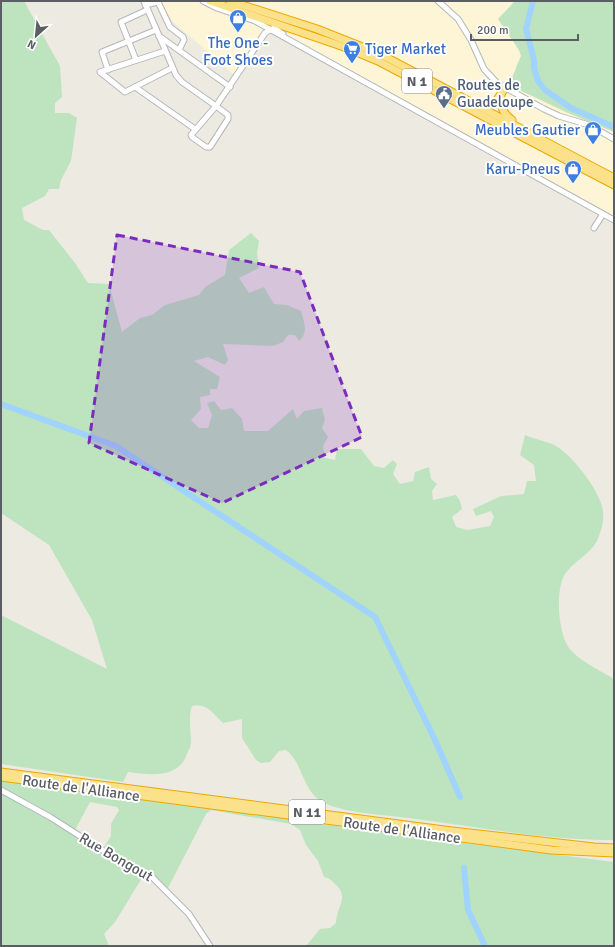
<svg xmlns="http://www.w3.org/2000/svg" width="615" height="947" font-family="Signika,sans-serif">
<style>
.commercial{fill:#fdf5d5}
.green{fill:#bde4be;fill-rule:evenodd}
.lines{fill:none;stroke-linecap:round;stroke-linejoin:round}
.river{stroke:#a0d3fe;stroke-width:6}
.minor-casing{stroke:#b4b7bc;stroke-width:7}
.highway-casing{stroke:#eba803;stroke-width:9}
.minor{stroke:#fff;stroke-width:5}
.highway{stroke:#fbe189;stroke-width:7}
.marked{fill:#7b2cbf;fill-opacity:0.2;stroke:#7b2cbf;stroke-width:3;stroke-dasharray:8 5;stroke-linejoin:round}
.labels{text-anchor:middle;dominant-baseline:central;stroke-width:4;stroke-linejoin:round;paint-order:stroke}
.shield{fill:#fff;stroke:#8c8e91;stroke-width:1}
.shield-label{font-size:14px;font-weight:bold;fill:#5a5d62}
.shop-label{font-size:15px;fill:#366cbe;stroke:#fff;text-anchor:end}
.service-label{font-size:15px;fill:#4e5e75;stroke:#fff;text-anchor:start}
.street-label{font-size:15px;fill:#5a5d62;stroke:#fff}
</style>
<rect width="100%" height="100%" fill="#edeae1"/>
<!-- commercial -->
<polygon class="commercial" points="161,1 515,1 498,19 519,50 521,56 516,66 514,88 614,132 614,223 268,30 239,79 172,21"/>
<!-- green -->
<g class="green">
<path d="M1,1h23l36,65 2,31 -7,6v10h14l8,5 -6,43 -10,19 -2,9h-10l-4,7 -23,12 2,12 19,10h6l26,33 13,20 21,1 13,48 18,-14 12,-3 13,-10 34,-10 6,-8 20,-12 4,-25 22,-17 8,8 -2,12 2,15 -20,10 10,15 15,-6 10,17 13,1 14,6c3,12 8,21 -2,30l-4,-6h-7l-5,7 -10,4 -50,-2 5,16 -3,5 -17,-8 -14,4 26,16 -3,12h-7v6l-10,2 1,12 -10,11 8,8h9l4,-13 -5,-12 7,-2 7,9 11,-2 10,11 2,12h24l25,-22 4,10 7,-8 18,-3 3,12 -3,8 6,9 -5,9 2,12 10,2 2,-11h24l13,17 10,2 9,-8 4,4 -4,10 7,10 13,-3 2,-9 14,-5 2,12 6,5 -5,7 1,9 23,-5 4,6 2,8 -10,8 4,10 12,3 22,-4 4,-9 -3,-6 -15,5 -3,-7 28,-13 23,-2 3,-13h9l-2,-16 -14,-10 5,-20c9,4 22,6 31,11 17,10 46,47 47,66 1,11 -2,19 -6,29 -7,13 -24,21 -32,33 -10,16 -7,59 4,74 9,12 32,23 45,31v161c-68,0 -137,-13 -205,-22 -22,-3 -70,-5 -88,-17 -19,-12 -18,-38 -35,-51l-7,1 -9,11 -9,1 -5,-3 -14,-22v-19l-19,4c-10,-9 -16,-21 -31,-17 -4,12 -1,24 -1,37 0,4 -3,8 -4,11 -9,25 -37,21 -59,18l-5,10 -122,-18v-149l106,54 -15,-49 -43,-75 -48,-32z"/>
<polygon points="515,1 614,1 614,132 568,113 509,85 521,56 519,50 498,19"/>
<path d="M1,779l211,28 152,23 250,32v84h-308l14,-17 10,-1 6,-5c0,-15 13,-25 1,-37 -5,-5 -7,-8 -13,-9l-6,-16 -12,-16 -6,-15 -9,-6 -80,-14 -5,4 -39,76 -22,-17 -30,49 -11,12 5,12h-108zM90,802l27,5 2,3 -8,14v12l-9,14 -28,-18z"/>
</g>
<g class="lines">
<!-- river -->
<g class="river">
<polyline points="533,1 526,29 534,60 534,68 538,81 545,90 571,108 614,127"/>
<polyline points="1,404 116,446 375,617 435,740 460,797"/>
<polyline points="464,868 468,910 485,946"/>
</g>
<defs>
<g id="minor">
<polyline points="144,1 176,75 182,82 216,106 265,33 274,28 283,34"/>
<polyline points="203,1 217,8 255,21 614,220"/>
<polyline points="438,1 458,19 471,40 484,69 497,83 544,109 559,116 589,125 614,139"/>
<polyline points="145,5 158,2 170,27 183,37 184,40 179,50"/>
<polyline points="159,36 230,87"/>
<polyline points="165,51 100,72 125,92 172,68"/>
<polyline points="136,60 121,22 147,10"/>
<polyline points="108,70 102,52 156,30"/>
<polyline points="135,87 195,129"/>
<polygon points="216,106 228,115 228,119 210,147 206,147 192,137 191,135"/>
<polyline points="594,228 603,214"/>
<polyline points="1,790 50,817 102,850 152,877 189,914 210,946"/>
</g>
<g id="highway">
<polyline points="210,1 347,48 378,61 614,185"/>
<polyline points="230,1 317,29 380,54 614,178"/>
<path d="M501,95c-1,10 2,19 11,25"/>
<polyline points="481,104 487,106 494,104 505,88"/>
<polyline points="1,772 452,831 594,847 614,848"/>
<polyline points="1,777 551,850 614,853"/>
</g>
</defs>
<!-- minor casing -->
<use href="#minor" class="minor-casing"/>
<!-- highway casing -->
<use href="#highway" class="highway-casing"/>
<!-- minor -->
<use href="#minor" class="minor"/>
<!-- highway -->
<use href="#highway" class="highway"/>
</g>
<!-- marked area -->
<path class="marked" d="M117,235l183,37 62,165 -140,66 -133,-60z"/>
<!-- icons -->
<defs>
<symbol id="shop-pin" viewBox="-11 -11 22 30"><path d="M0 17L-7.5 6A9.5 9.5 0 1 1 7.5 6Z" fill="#3f7fe0" stroke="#fff"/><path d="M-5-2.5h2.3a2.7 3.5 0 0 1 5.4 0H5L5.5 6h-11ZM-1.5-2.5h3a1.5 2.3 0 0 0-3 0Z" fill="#fff"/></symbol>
<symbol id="supermarket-pin" viewBox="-11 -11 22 30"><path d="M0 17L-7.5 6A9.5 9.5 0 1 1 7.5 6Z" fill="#3f7fe0" stroke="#fff"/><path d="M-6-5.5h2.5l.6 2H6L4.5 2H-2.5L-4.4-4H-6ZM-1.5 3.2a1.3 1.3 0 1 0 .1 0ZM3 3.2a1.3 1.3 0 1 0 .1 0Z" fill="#fff"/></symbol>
<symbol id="civic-pin" viewBox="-11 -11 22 30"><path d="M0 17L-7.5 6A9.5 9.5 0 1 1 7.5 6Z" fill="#5c6f8a" stroke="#fff"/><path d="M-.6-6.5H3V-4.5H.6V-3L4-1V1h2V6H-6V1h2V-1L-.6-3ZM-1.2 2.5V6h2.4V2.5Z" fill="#fff"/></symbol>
</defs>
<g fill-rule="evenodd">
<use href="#shop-pin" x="228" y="8" width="20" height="27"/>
<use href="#supermarket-pin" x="342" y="39" width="20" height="27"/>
<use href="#civic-pin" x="434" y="84" width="20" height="27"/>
<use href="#shop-pin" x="583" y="120" width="20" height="27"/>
<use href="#shop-pin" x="563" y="159" width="20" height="27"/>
</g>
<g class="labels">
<!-- shield labels -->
<g class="shield">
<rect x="402" y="69" width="30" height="24" rx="3"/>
<rect x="289" y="800" width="36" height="24" rx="3"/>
</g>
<g class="shield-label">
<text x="417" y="81">N 1</text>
<text x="307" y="812">N 11</text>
</g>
<!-- shop labels -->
<g class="shop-label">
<text x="238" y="43" text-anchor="middle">The One -<tspan x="238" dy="17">Foot Shoes</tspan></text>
<text x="365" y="49" text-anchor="start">Tiger Market</text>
<text x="580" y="130">Meubles Gautier</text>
<text x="560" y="169">Karu-Pneus</text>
</g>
<!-- service labels -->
<g class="service-label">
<text x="457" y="85">Routes de<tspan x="457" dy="17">Guadeloupe</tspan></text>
</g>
<!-- street labels -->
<g class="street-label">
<text transform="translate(81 788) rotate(8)">Route de l'Alliance</text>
<text transform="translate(402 830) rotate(8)">Route de l'Alliance</text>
<text transform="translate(116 857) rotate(30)">Rue Bongout</text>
</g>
</g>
<!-- border -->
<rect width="615" height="947" fill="none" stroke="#5a5d62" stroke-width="4"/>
<!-- north arrow -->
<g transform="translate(36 36) rotate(207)" stroke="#ffffff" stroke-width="3" paint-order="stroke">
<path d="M0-3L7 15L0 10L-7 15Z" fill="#5a5d62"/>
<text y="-6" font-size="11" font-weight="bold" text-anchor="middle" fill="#5a5d62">N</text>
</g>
<!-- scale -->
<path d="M471 34v6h107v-6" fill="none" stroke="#5a5d62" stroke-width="2"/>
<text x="477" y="34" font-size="12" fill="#5a5d62" stroke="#ffffff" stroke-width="3" paint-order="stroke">200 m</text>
</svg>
